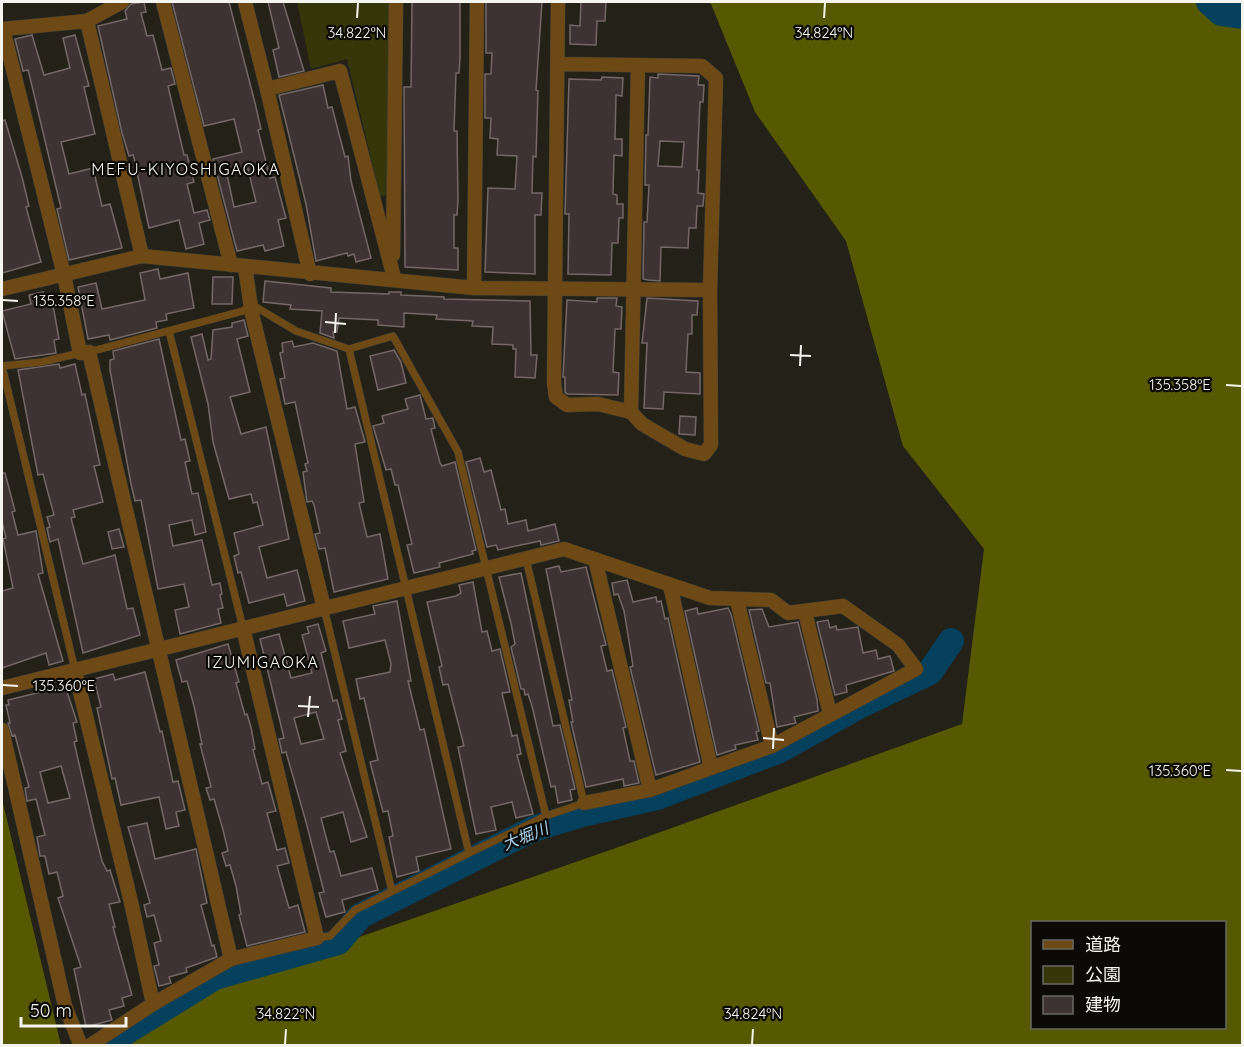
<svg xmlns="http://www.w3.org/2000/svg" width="1244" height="1047" font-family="Quicksand,'Noto Sans JP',sans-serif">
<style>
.green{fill:#35370a}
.forest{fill:#565802;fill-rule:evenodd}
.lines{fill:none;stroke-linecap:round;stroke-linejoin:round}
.river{stroke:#05415d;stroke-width:26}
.building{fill:#3e3333;stroke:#746767;stroke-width:1.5;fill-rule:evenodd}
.lane-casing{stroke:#413f36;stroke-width:8}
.street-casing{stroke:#413f36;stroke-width:15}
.lane{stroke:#6d4915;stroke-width:7}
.street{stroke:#6d4915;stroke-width:14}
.ticks{fill:none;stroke:#f6f4ee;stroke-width:2}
.labels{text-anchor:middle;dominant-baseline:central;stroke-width:4.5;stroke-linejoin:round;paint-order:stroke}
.neighbourhood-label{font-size:16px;letter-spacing:1.5px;fill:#f6f4ee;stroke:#0c0a07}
.water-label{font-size:16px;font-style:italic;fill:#a6d3ef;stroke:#0c0a07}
.ticks-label{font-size:15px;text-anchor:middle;fill:#f6f4ee;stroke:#0c0a07;stroke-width:4.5;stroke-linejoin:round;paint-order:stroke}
</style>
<rect width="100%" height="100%" fill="#232118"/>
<!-- green -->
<polygon class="green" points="297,2 390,2 388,195 380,196 347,59 311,69"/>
<!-- forest -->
<g class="forest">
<path d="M707,2h535v1043h-1137l130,-65 378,-131 349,-125 22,-175 -81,-103 -57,-205 -91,-129 -44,-108zM1032,922h192v106h-192z"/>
<polygon points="2,799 61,1045 2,1045"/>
</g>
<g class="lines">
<!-- river -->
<g class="river">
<polyline points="1209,2 1221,13 1242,16"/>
<polyline points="103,1046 215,977 338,942 360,916 533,829 582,814 657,797 780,750 861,705 930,672 951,641"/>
</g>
</g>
<!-- building -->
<g class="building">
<polygon points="144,2 146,12 141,13 147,36 153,35 162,70 171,68 175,84 168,86 184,155 187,155 194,182 187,184 194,213 207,210 210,220 199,223 204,244 186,249 179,220 149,228 134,158 133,155 129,156 122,133 98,26 127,19 125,11 131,4"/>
<path d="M172,2h57l26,101 6,26 -3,1 12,48 5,-1 11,41 -8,2 6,26 -19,5 -2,-6 -26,6 -24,-92 29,-7 -8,-33 -30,7zM248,169l8,33 -22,5 -7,-32z"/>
<polygon points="268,2 283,2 304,71 279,77 273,50 279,48"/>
<polygon points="412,2 460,2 460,58 459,73 456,73 454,131 457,131 458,201 457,215 454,215 454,248 458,248 458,270 405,267 404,87 411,87"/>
<polygon points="486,2 542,2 536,90 538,91 536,157 533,156 532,193 542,193 541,215 535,215 535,274 485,272 488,188 515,189 517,156 497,155 498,139 490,138 491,118 485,118 485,74 491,74 492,53 486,53"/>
<polygon points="581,2 606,2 605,21 597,21 596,45 570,44 570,25 580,26"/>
<polygon points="32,35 44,75 70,68 63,38 75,35 89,86 84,87 95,134 61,142 69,174 93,168 102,206 110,204 122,248 69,260 57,209 61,208 32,86 28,70 23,71 15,39"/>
<path d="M658,74l41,2 -1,9h6l-1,17h-3l-3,68h2l-1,23 6,1 -1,12h-6l-1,22h-7l-1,20 -27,-1 -1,34 -12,-1 -5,-1 1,-57h3l2,-37h-4l1,-50h2l2,-58 8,1zM660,141l24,1 -2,25 -24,-1z"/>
<polygon points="602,77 623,78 622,96 616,95 615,139 622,139 622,156 614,155 613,194 617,195 617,204 623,204 623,218 619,218 618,243 612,243 611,275 568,274 569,214 565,214 569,79 601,80"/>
<polygon points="323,85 328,108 332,107 345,157 348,156 351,181 371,258 356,262 354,254 348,256 347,253 316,261 306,204 279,95"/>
<polygon points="5,120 22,177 29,206 26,207 41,262 2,273 2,121"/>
<polygon points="158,269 160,279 188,273 194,308 166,314 167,320 156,322 157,328 110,340 109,335 88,339 78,287 96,283 102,309 145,300 140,273"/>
<polygon points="213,277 233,277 232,304 212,304"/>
<polygon points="265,281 331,288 331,292 389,294 389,292 401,292 401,295 444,297 444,299 530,301 531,355 537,355 535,378 515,377 516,349 513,349 513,345 492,344 493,327 472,326 473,321 436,319 437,315 404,313 404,327 378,325 378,320 339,318 337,332 333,332 334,338 320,333 322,311 290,309 291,305 263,302"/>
<polygon points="43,292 44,296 51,294 59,339 54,340 56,353 15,359 2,311 31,304 29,295"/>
<polygon points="597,298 617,298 616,306 622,307 621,329 615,329 613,372 619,373 618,395 567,394 565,392 565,377 563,377 567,300 597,302"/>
<polygon points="647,298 698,301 697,315 692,315 692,334 688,334 686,372 700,373 700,394 664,392 663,409 644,408 647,343 642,343"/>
<polygon points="244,320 248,336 237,339 250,392 230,397 241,434 266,427 289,539 259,547 267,578 297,570 305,601 287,606 284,594 249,603 241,572 238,573 234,556 239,554 234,533 263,525 257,502 253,503 251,494 229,499 213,442 208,404 191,337 202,334 208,360 211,359 213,330 232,327 232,323"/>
<polygon points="159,339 181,440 185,439 190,461 185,462 192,494 198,493 206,532 195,535 192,520 169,525 173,546 202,540 212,585 220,583 222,594 220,595 223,608 218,609 221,623 180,634 175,610 189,607 184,584 158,589 141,500 135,501 131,484 110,370 110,360 114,359 113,351"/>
<polygon points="292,341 294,347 313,343 337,351 347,409 355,407 365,442 355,444 364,502 359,503 367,537 380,534 388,579 334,592 325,548 319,549 315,534 320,533 314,505 312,501 307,502 303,472 307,471 305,464 308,463 295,402 285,404 280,379 285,378 280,353 283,352 282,343"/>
<polygon points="394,350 401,362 406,383 378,390 370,356"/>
<polygon points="59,364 60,368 75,364 82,395 85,394 100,465 94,466 103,502 73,510 75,517 71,518 83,564 115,555 127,609 133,608 140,635 83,653 58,539 50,542 47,528 50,527 47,517 54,515 43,474 38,475 18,370"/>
<polygon points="420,395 426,419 433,418 435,428 431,429 440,463 442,466 455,462 476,550 472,551 473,554 439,563 440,567 414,573 407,545 412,544 398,485 395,485 391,469 386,470 373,426 384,423 382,416 408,409 405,399"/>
<polygon points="680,416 696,417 695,435 679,434"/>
<polygon points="480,458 484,472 491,470 501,510 505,509 508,524 526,520 528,531 555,524 559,541 541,545 540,541 498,550 496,545 487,547 466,462"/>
<polygon points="2,473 5,473 15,511 12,512 18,535 36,531 43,573 38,574 63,661 49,665 46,653 2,668 2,591 13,588 3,539 6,538 2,521"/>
<polygon points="119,529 124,547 112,549 108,532"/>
<polygon points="559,566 561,572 586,567 606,645 601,646 607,671 612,670 626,727 623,728 630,761 634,761 639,783 624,786 623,779 586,787 571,722 573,722 569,700 572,700 546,569"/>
<polygon points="521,573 553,726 560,725 575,789 570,790 572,800 558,803 555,786 551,787 532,706 528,694 525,695 524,689 521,689 511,647 515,644 511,623 499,577"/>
<polygon points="627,580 633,602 656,597 657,602 661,601 665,619 668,618 700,762 656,775 630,667 633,666 624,611 618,594 614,595 612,583"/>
<polygon points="473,582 482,632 487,631 492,651 500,649 510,692 502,693 512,736 517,735 521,754 517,755 533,814 516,818 512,802 491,807 496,830 476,834 458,747 464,746 448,684 443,685 439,667 442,666 427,602 456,596 461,593 459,585"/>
<polygon points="397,601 411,681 408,681 420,730 424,729 451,849 416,857 419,871 397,877 389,837 393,836 388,811 383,812 370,762 378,760 364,698 360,699 356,679 390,672 391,664 385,640 349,648 343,621 375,614 373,606"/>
<polygon points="697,608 698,614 728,608 731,614 759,731 756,732 758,740 735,745 736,749 717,755 685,611"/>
<polygon points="762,609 769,627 798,622 817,699 818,711 794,717 796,723 777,727 770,683 766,683 749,610"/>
<polygon points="828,620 830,628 836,626 837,630 858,627 863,653 876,650 878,659 890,656 894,671 846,685 847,692 835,695 817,622"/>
<path d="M318,624l8,27 -5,2 12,48 4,-1 5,19 -4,1 8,31 -6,2 27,84 -16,5 -8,-30 -22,6 9,34 4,-1 7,25 31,-8 6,22 -36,10 3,12 -19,5 -7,-24 5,-1 -18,-70 -20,-70 -4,1 -3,-14 5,-1 -24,-99 19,-5 12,44 21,-5 -10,-38 7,-2 -2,-6zM316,712l8,27 -23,5 -7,-26z"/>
<polygon points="228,644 239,682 236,683 245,715 247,714 251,727 255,749 253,750 262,784 268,782 276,811 267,813 277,850 285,848 289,863 277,866 289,908 298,905 305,932 247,946 239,915 241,914 236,886 230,865 226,866 222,853 228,851 223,830 214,799 210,800 206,788 211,787 200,744 202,744 194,706 187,681 182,682 176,660"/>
<polygon points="145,672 160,732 162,731 173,782 178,781 185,810 176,812 179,826 166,829 159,797 121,805 115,778 112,779 97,708 101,707 94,679 113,674 115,680"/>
<path d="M65,686l12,36 -4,1 4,18 -3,1 20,87 8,32 5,10 3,-1 10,32 -11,2 6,23h-2l19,68 -10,3 2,8 -15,4 3,10 -26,7 -12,-58 7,-2 -23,-69 5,-2 -6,-24 -8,2 -4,-18h-5l-3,-19 8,-2 -9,-36 -9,2 -2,-13 4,-1 -14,-52 -3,1 -4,-13h2l-4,-18h3l-1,-5zM61,766l9,32 -22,5 -8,-31z"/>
<polygon points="147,823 155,859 196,849 207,903 201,905 212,946 214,945 217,957 186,968 187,972 169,977 171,983 159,986 154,966 159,965 154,943 161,941 154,915 147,917 144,905 150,903 128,827"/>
</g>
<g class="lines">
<defs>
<g id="lane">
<polyline points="169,331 243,628"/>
<polyline points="349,349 393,336 458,452 546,816"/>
<polyline points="89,352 243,311 251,304 296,331 349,349 469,853 355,910 330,936 317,938"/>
<polyline points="2,366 75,670"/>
<polyline points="2,366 42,362 80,353"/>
<polyline points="324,608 392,891"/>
<polyline points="469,853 546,816 584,803 526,559"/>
</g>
<g id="street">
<polyline points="163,2 231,265"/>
<polyline points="245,2 267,89 340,71 393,274"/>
<polyline points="558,2 554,383 556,397 567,405 598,404 631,412 642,424 685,449 704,454 711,445 710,290 716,78 702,66 559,64"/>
<polyline points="87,21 122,2"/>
<polyline points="267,89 310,274"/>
<polyline points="393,255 396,2"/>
<polyline points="142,256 87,21 3,29 64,275 80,353 89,352 231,959 317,938 243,628"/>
<polyline points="245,267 252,314 324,608"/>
<polyline points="474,288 477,2"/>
<polyline points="2,289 142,256 474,288 710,290"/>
<polyline points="631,412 638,65"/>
<polyline points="670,585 711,768"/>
<polyline points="737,600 772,746"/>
<polyline points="805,612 830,714"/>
<polyline points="75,671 131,902 153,1004 89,1046"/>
<polyline points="2,688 564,549 710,598 771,600 788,613 843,606 898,645 916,669 772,746 650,790 595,559"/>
<polyline points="2,730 65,1006 81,1046"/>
<polyline points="584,803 650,790"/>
<polyline points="153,1004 231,959"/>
</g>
</defs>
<!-- lane casing -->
<use href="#lane" class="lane-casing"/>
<!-- street casing -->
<use href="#street" class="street-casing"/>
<!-- lane -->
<use href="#lane" class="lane"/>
<!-- street -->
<use href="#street" class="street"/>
</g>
<!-- ticks -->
<path class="ticks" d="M357,18l1,-15M824,18l1,-15M3,300l15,1M325,322l21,2M335,333l1,-20M790,355l21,1M800,366l1,-21M1226,385l15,1M3,685l15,1M298,706l21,1M308,717l2,-21M763,738l21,2M773,749l1,-21M1226,770l15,1M285,1044l1,-15M752,1044l1,-15"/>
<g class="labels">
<!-- neighbourhood labels -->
<g class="neighbourhood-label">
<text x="186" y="169">MEFU-KIYOSHIGAOKA</text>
<text x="263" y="662">IZUMIGAOKA</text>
</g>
<!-- water labels -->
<g class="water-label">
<text transform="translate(525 836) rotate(-22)">大堀川</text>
</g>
</g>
<g class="ticks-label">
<text x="357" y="38">34.822°N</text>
<text x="824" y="38">34.824°N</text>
<text x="64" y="306">135.358°E</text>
<text x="1180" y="390">135.358°E</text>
<text x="64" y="691">135.360°E</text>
<text x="1180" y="776">135.360°E</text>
<text x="286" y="1019">34.822°N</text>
<text x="753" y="1019">34.824°N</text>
</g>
<!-- border -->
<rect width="1244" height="1047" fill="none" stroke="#f6f4ee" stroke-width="6"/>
<!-- legend -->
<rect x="1031" y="921" width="195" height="108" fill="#0c0a07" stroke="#6a6863" stroke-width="1.5"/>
<rect x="1043" y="940" width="30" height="9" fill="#6d4915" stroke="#6a6863" stroke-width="1.5"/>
<text x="1085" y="951" font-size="18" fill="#f6f4ee">道路</text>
<rect x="1043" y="966" width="30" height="18" fill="#35370a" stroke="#6a6863" stroke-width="1.5"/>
<text x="1085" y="981" font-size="18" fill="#f6f4ee">公園</text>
<rect x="1043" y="996" width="30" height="18" fill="#3e3333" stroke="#6a6863" stroke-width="1.5"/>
<text x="1085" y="1011" font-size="18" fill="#f6f4ee">建物</text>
<!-- scale -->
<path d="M21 1017v9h105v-9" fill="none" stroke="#f6f4ee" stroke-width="3"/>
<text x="30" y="1017" font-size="18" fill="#f6f4ee" stroke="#0c0a07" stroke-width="4.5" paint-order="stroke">50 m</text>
</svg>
